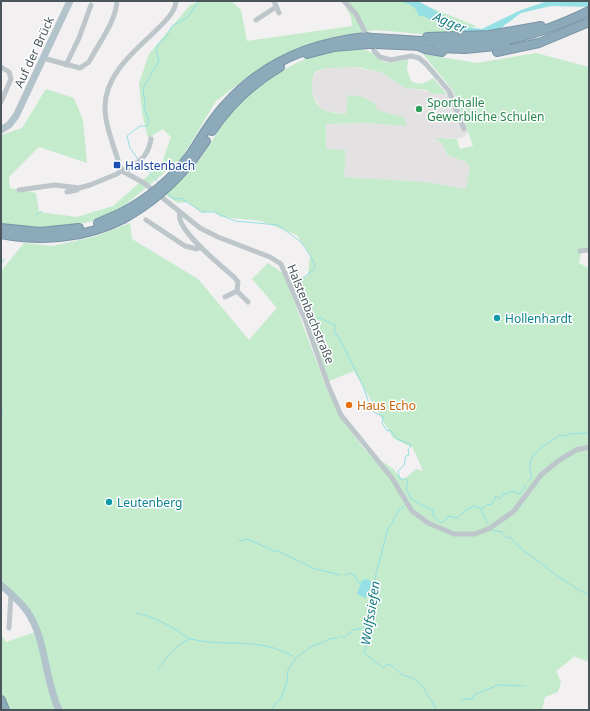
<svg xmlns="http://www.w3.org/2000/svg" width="590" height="711" font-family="'Noto Sans',sans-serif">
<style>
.education{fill:#e3e1e2}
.green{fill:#c3ebcc}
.water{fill:#94e0e4}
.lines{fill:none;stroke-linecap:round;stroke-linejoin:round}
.stream{stroke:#94e0e4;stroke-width:1}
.highway-casing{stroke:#7895a6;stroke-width:10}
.minor{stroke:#bdc6cb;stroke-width:5}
.major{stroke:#b2c3cc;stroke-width:7}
.highway{stroke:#8daaba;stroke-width:8}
.highway-bridge-casing{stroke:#7895a6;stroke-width:10;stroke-linecap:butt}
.highway-bridge{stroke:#8daaba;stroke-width:8}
.leisure-dot{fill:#2e9e5b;stroke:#fff;stroke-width:1.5}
.transit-dot{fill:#1a4fb4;stroke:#fff;stroke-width:1.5}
.culture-dot{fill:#0f9aa8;stroke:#fff;stroke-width:1.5}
.food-dot{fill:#e8710a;stroke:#fff;stroke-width:1.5}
.labels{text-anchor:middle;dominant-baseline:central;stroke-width:3;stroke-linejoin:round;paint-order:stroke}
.street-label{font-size:12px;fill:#4a565c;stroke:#fff}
.leisure-label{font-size:12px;fill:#27864d;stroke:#fff;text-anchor:start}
.transit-label{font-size:12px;fill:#164399;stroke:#fff;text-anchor:start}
.culture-label{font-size:12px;fill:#0d838f;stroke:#fff;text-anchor:start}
.food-label{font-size:12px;fill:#c56008;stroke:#fff;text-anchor:start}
.water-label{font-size:13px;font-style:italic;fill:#187d83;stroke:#fff}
</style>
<rect width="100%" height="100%" fill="#f2f0f1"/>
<!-- education -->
<polygon class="education" points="346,66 381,72 405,88 447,94 454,92 468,132 464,137 457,139 444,138 438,141 443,145 447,155 466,162 470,167 466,189 426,182 344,177 346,151 326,149 326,124 367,123 406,126 348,96 346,114 326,111 320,107 313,96 311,86 315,73 326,68"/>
<!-- green -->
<g class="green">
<polygon points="203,1 231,1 241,10 247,41 352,26 351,17 343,1 414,1 476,26 460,32 422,34 376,30 332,37 281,56 257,70 216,101 181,159 125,205 98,220 55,229 28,230 1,223 1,135 22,128 46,89 74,98 83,120 87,163 39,147 9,177 10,188 36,193 39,212 77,217 113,206 162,163 171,137 163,129 148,138 142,113 139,83 149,54 190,5"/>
<path d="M361,49c24,4 12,21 47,10l-1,10 4,12c10,5 14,2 22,-3l14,16h-15l-5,-4 -22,-2 -24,-16 -24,-5 -31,1 -11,4c-6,13 -4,34 12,39 6,2 13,2 19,3l2,-19 14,2 14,7 1,6 28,8 1,8 -39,-3 -41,1v25l20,1 -2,27 82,5 40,7 4,-22 -4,-5 -19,-7 -4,-10 -7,-7 21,1 3,10 13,-3 -19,-54 -31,-38 54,9 59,-10 53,14v180l-7,1 -3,15 10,5v394l-26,-10 11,5 -18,14 5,11 -3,10 -13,5 -3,13h-536l-5,-17v-59l5,8 29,-10 -5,-20 -27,-27 -2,8v-322l23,-28 29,3 44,-10 33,-13 2,16 66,40 51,61 28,-32 -25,-29 16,-16 16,11 41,111 14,30 26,35 27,18 11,12 13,-11 7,2 -10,-23 -20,-10 -39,-67 -25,10 -36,-101 15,-4 2,-21 -13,-20 -36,-14 -40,-4 -8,-6 -11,2 -14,-11 -10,1 -12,-8c14,-13 28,-27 39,-43 12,-18 23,-38 38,-54 14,-14 47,-33 65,-40 17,-7 35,-6 53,-9z"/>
</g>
<!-- water -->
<g class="water">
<path d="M398,1h20l46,26 18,2 39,-19 24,-8 44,-1v6l-37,-1 -10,2 -21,5 -27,20 -38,1 -4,-8 -8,-2 -6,-4 -7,1 -3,-3 -10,-3c-2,-10 -10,-11 -20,-14z"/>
<polygon points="367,579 372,582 366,598 357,594 362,580"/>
</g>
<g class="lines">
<!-- stream -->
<g class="stream">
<polyline points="138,159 130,148 127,136 140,126 147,126 149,121 144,107 145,100 143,94 144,86 159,61 156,50 158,44 166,37 172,26 188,17 197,3 201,1"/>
<polyline points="141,163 159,183"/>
<polyline points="167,193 171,197 174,199 181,198 202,212 214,212 235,221 278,225 301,242 312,258 315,268 295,285 310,318 321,318 336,326 334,333 337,335 345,349 363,386 371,409 375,413 384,417 382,423 387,431 390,430 397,439 410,444 411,446 408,449 409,455 406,456 404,465 398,471 400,479 406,479 408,482 406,489 412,500"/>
<polyline points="36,215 42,211"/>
<polyline points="1,265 4,259"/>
<polyline points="1,409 3,414"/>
<path d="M528,481l4,-4c-9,-23 12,-30 28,-42l6,1 4,-2 19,-1"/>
<polyline points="413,500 431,510 433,510 434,517 440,522 444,522 448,516 457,518 466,510 474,506 482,509 487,505 492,504 496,496 500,499 503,493 507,494 512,491 520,494 526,485"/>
<path d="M404,506c-11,8 -10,18 -16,22l-12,46 -7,46 -3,3c6,8 1,21 -2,30l19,15 5,-4 6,3 8,8 11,3 10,9 14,23"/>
<polyline points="481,510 488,524"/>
<polyline points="491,530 502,532"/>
<path d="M503,534l4,4 3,-1c9,12 21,18 33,28 17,13 26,20 46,30"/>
<polyline points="239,540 242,541 247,539 274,551 278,551 315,569 341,575"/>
<polyline points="345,575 350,573 355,576 358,582 361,583"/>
<path d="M136,613c9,1 29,10 37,15 6,3 11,9 18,11 38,9 65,-3 102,17"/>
<polyline points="340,636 344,638 353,630 363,628 366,623"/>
<path d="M158,668c9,-10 18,-24 32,-29"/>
<polyline points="462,701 465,699 472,699 475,694 498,685 526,686"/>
<polyline points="271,710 282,696 287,682 288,670 296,657 316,644 320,644 329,639 337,638"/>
</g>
<defs>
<g id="highway">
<polyline points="427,37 489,35 541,26"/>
<path d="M372,38c45,2 89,8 134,2 29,-5 56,-16 83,-29"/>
<polyline points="375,44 422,46"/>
<polyline points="418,46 425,49 442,52"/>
<polyline points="438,48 465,49 506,45"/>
<polyline points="497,52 539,43 589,22"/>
<polyline points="307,54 334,47 368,44"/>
<path d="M212,131c18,-27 41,-48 68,-64"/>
<path d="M190,155c11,-17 21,-35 35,-50 37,-42 85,-62 140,-68"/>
<polyline points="194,158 206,141"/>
<polyline points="98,223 121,213"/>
<polyline points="1,228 40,232 79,228"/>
<path d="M1,234c41,8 85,4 122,-15"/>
<polyline points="1,700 5,710"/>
</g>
</defs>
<!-- highway casing -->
<use href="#highway" class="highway-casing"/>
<!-- minor -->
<g class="minor">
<path d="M176,1c0,26 -71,56 -71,106 0,20 10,41 15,60l4,5 20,11 56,45 18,9 52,20 11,7 25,58 22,63 13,30 51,63 20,33 16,12 26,11h21l15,-6 24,-17 27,-36 17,-14 18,-11 13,-3"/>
<polyline points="274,1 279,13"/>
<polyline points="344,1 356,14 375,52 380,57 391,60 411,56 419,58 426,64 449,91 464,129"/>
<polyline points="256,20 276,7"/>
<path d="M43,58l37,10 9,-6c9,-18 27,-40 28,-61"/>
<polyline points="66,65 79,38 91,5"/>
<polyline points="1,67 9,72 11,79 1,102"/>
<path d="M124,172c15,-11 24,-14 27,-33"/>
<polyline points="19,190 55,185 79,188 90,185 117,174 122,170"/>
<polyline points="67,192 77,190"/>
<path d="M180,213c-6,16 43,54 54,64l4,5 -1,9 11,11"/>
<polyline points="146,220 185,246 197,249 200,246"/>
<polyline points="580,251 589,250"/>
<polyline points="225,297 237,291"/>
<polyline points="9,628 11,594"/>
</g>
<!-- major -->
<g class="major">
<polyline points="1,130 9,125 16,116 70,1"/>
<path d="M1,585c9,8 19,16 26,26 20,29 17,68 32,99"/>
</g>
<!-- highway -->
<use href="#highway" class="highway"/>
<defs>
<g id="highway-bridge">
<polyline points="365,37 372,38"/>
<polyline points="368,44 375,44"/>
<path d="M121,213c27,-14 50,-33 69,-58"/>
<path d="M123,219c29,-16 51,-35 71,-61"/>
</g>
</defs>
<!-- highway-bridge casing -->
<use href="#highway-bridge" class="highway-bridge-casing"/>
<!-- highway-bridge -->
<use href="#highway-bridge" class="highway-bridge"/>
</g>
<!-- markers -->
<circle class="leisure-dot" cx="419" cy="109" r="4"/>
<rect class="transit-dot" x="113" y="161" width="8" height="8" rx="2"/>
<g class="culture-dot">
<circle cx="497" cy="318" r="4"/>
<circle cx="109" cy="502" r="4"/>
</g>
<circle class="food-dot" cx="349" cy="405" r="4"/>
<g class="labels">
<!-- street labels -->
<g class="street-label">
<text transform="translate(34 52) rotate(-65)">Auf der Brück</text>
<text transform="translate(311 314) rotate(68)">Halstenbachstraße</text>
</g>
<!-- leisure labels -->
<g class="leisure-label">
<text x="427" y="102">Sporthalle<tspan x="427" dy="14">Gewerbliche Schulen</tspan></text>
</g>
<!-- transit labels -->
<g class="transit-label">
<text x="125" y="165">Halstenbach</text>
</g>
<!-- culture labels -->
<g class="culture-label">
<text x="505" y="318">Hollenhardt</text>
<text x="117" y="502">Leutenberg</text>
</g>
<!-- food labels -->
<g class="food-label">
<text x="357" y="405">Haus Echo</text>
</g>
<!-- water labels -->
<g class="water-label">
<text transform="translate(450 22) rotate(23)">Agger</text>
<text transform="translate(370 613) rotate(-81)">Wolfssiefen</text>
</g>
</g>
<!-- border -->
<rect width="590" height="711" fill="none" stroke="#4a565c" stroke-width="4"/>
</svg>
